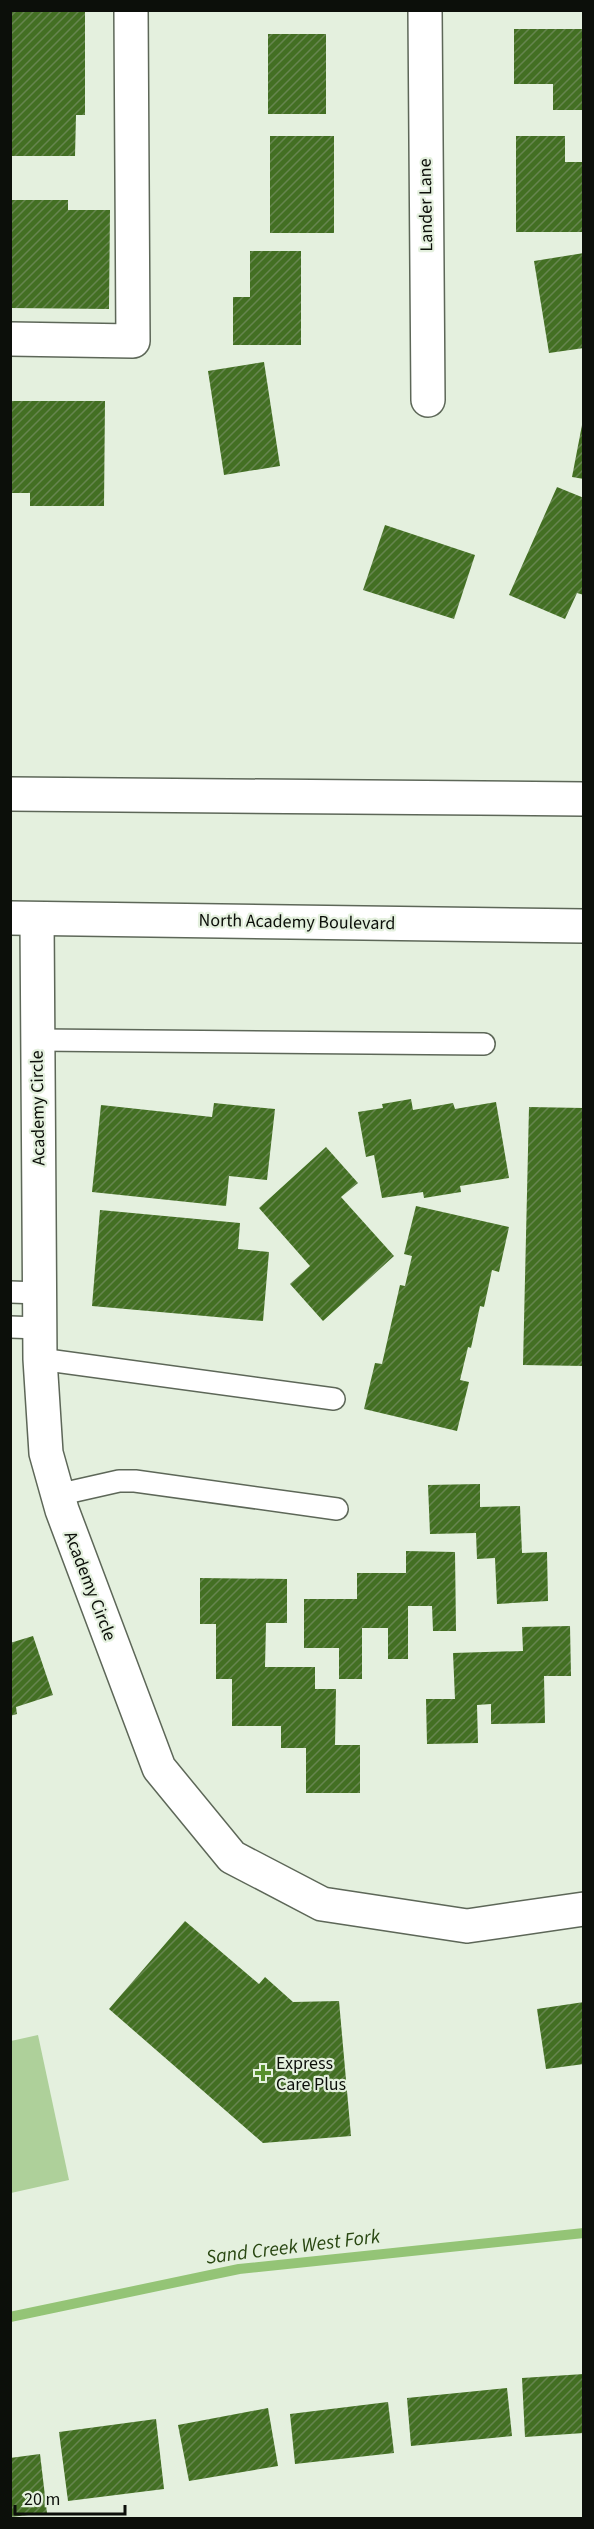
<svg xmlns="http://www.w3.org/2000/svg" width="594" height="2529" font-family="'Source Sans 3',sans-serif">
<style>
.grass{fill:#aed09a}
.lines{fill:none;stroke-linecap:round;stroke-linejoin:round}
.stream{stroke:#94c476;stroke-width:10}
.building{fill:url(#building-hatch)}
.lane-casing{stroke:#5d6758;stroke-width:24}
.street-casing{stroke:#5d6758;stroke-width:36}
.highway-casing{stroke:#5d6758;stroke-width:36}
.lane{stroke:#fff;stroke-width:21}
.street{stroke:#fff;stroke-width:33}
.highway{stroke:#fff;stroke-width:33}
.poi-dot{fill:#58912d;stroke:#e4f0de;stroke-width:2}
.labels{text-anchor:middle;dominant-baseline:central;stroke-width:4.5;stroke-linejoin:round;paint-order:stroke}
.street-label{font-size:18px;fill:#0c0f0a;stroke:#e4f0de}
.poi-label{font-size:18px;fill:#0c0f0a;stroke:#e4f0de;text-anchor:start}
.water-label{font-size:20px;font-style:italic;fill:#294712;stroke:#e4f0de}
</style>
<defs>
<pattern id="building-hatch" width="6" height="6" patternUnits="userSpaceOnUse" patternTransform="scale(1.5)"><rect width="6" height="6" fill="#436f23"/><path d="M-1 1l2-2M0 6l6-6M5 7l2-2" fill="none" stroke="#66854f"/></pattern>
</defs>
<rect width="100%" height="100%" fill="#e4f0de"/>
<!-- grass -->
<polygon class="grass" points="38,2035 69,2180 11,2193 11,2041"/>
<g class="lines">
<!-- stream -->
<polyline class="stream" points="10,2317 239,2269 584,2233"/>
</g>
<!-- building -->
<g class="building">
<polygon points="10,10 85,10 85,115 76,115 75,156 10,156"/>
<polygon points="514,29 584,29 584,110 553,110 553,84 514,84"/>
<rect x="268" y="34" width="58" height="80"/>
<rect x="270" y="136" width="64" height="97"/>
<polygon points="516,136 565,136 565,162 584,162 584,232 516,232"/>
<polygon points="10,200 68,200 68,210 110,210 109,309 10,308"/>
<polygon points="250,251 301,251 301,345 233,345 233,297 250,297"/>
<polygon points="584,253 584,348 549,353 534,261"/>
<polygon points="264,362 280,466 224,475 208,371"/>
<polygon points="10,401 105,401 104,506 30,506 30,493 10,493"/>
<polygon points="582,425 584,425 584,479 572,477"/>
<polygon points="557,487 584,498 584,595 577,593 565,619 509,595"/>
<polygon points="385,525 475,555 454,619 363,590"/>
<polygon points="411,1099 413,1110 453,1103 455,1109 496,1102 509,1178 460,1186 461,1192 424,1198 423,1192 382,1198 374,1155 366,1157 358,1112 383,1108 382,1104"/>
<polygon points="214,1103 275,1109 267,1180 229,1176 226,1206 92,1192 101,1105 212,1117"/>
<polygon points="529,1107 584,1108 584,1366 523,1365"/>
<polygon points="326,1147 358,1183 341,1197 394,1256 323,1321 290,1284 310,1266 259,1208"/>
<polygon points="416,1206 509,1227 499,1272 492,1270 484,1307 480,1306 471,1348 468,1347 460,1380 469,1382 457,1431 364,1409 375,1363 382,1364 400,1285 405,1286 412,1256 404,1254"/>
<polygon points="100,1210 240,1223 238,1249 269,1252 263,1321 92,1306"/>
<polygon points="480,1484 480,1507 520,1506 522,1553 547,1552 548,1601 497,1604 495,1558 477,1559 476,1533 430,1534 428,1485"/>
<polygon points="406,1551 455,1552 456,1631 433,1631 432,1606 408,1606 408,1659 388,1659 388,1628 362,1628 362,1679 339,1679 339,1648 304,1648 304,1599 357,1599 357,1573 406,1573"/>
<polygon points="200,1578 287,1579 287,1623 266,1623 265,1667 315,1667 315,1689 336,1689 335,1745 360,1745 360,1793 306,1793 306,1748 281,1748 281,1726 232,1726 232,1679 216,1679 216,1624 200,1624"/>
<polygon points="570,1626 571,1676 544,1676 545,1723 491,1724 491,1704 477,1705 478,1743 427,1744 426,1699 455,1699 453,1653 523,1651 522,1627"/>
<polygon points="33,1636 53,1695 16,1707 17,1714 10,1716 10,1643"/>
<polygon points="185,1921 259,1984 265,1977 293,2002 339,2001 351,2136 263,2143 109,2009"/>
<polygon points="584,2002 584,2064 546,2069 537,2009"/>
<polygon points="584,2374 584,2433 525,2437 522,2378"/>
<polygon points="507,2388 512,2436 411,2446 407,2398"/>
<polygon points="388,2402 394,2453 295,2464 290,2414"/>
<polygon points="268,2408 278,2466 189,2481 178,2425"/>
<polygon points="156,2419 164,2489 68,2501 59,2432"/>
<polygon points="40,2454 47,2513 10,2517 10,2458"/>
</g>
<g class="lines">
<defs>
<g id="lane">
<polyline points="38,1040 484,1044"/>
<polyline points="10,1292 40,1293"/>
<polyline points="10,1327 40,1328"/>
<polyline points="40,1359 334,1399"/>
<polyline points="57,1495 119,1481 135,1481 337,1509"/>
</g>
<g id="street">
<polyline points="425,10 428,400"/>
<polyline points="10,339 133,341 131,10"/>
<polyline points="37,919 40,1359 46,1453 62,1510 159,1768 232,1857 322,1904 467,1926 584,1909"/>
</g>
<g id="highway">
<polyline points="10,794 584,799"/>
<polyline points="10,918 584,926"/>
</g>
</defs>
<!-- lane casing -->
<use href="#lane" class="lane-casing"/>
<!-- street casing -->
<use href="#street" class="street-casing"/>
<!-- highway casing -->
<use href="#highway" class="highway-casing"/>
<!-- lane -->
<use href="#lane" class="lane"/>
<!-- street -->
<use href="#street" class="street"/>
<!-- highway -->
<use href="#highway" class="highway"/>
</g>
<!-- markers -->
<path class="poi-dot" d="M260 2064h6v6h6v6h-6v6h-6v-6h-6v-6h6z"/>
<g class="labels">
<!-- street labels -->
<g class="street-label">
<text transform="translate(426 205) rotate(-91)">Lander Lane</text>
<text transform="translate(297 922) rotate(1)">North Academy Boulevard</text>
<text transform="translate(38 1108) rotate(-91)">Academy Circle</text>
<text transform="translate(90 1586) rotate(69)">Academy Circle</text>
</g>
<!-- poi labels -->
<g class="poi-label">
<text x="276" y="2063">Express<tspan x="276" dy="21">Care Plus</tspan></text>
</g>
<!-- water labels -->
<g class="water-label">
<text transform="translate(293 2247) rotate(-7)">Sand Creek West Fork</text>
</g>
</g>
<!-- border -->
<rect width="594" height="2529" fill="none" stroke="#0c0f0a" stroke-width="24"/>
<!-- scale -->
<path d="M15 2505v9h110v-9" fill="none" stroke="#0c0f0a" stroke-width="3"/>
<text x="24" y="2505" font-size="18" fill="#0c0f0a" stroke="#e4f0de" stroke-width="4.5" paint-order="stroke">20 m</text>
</svg>
